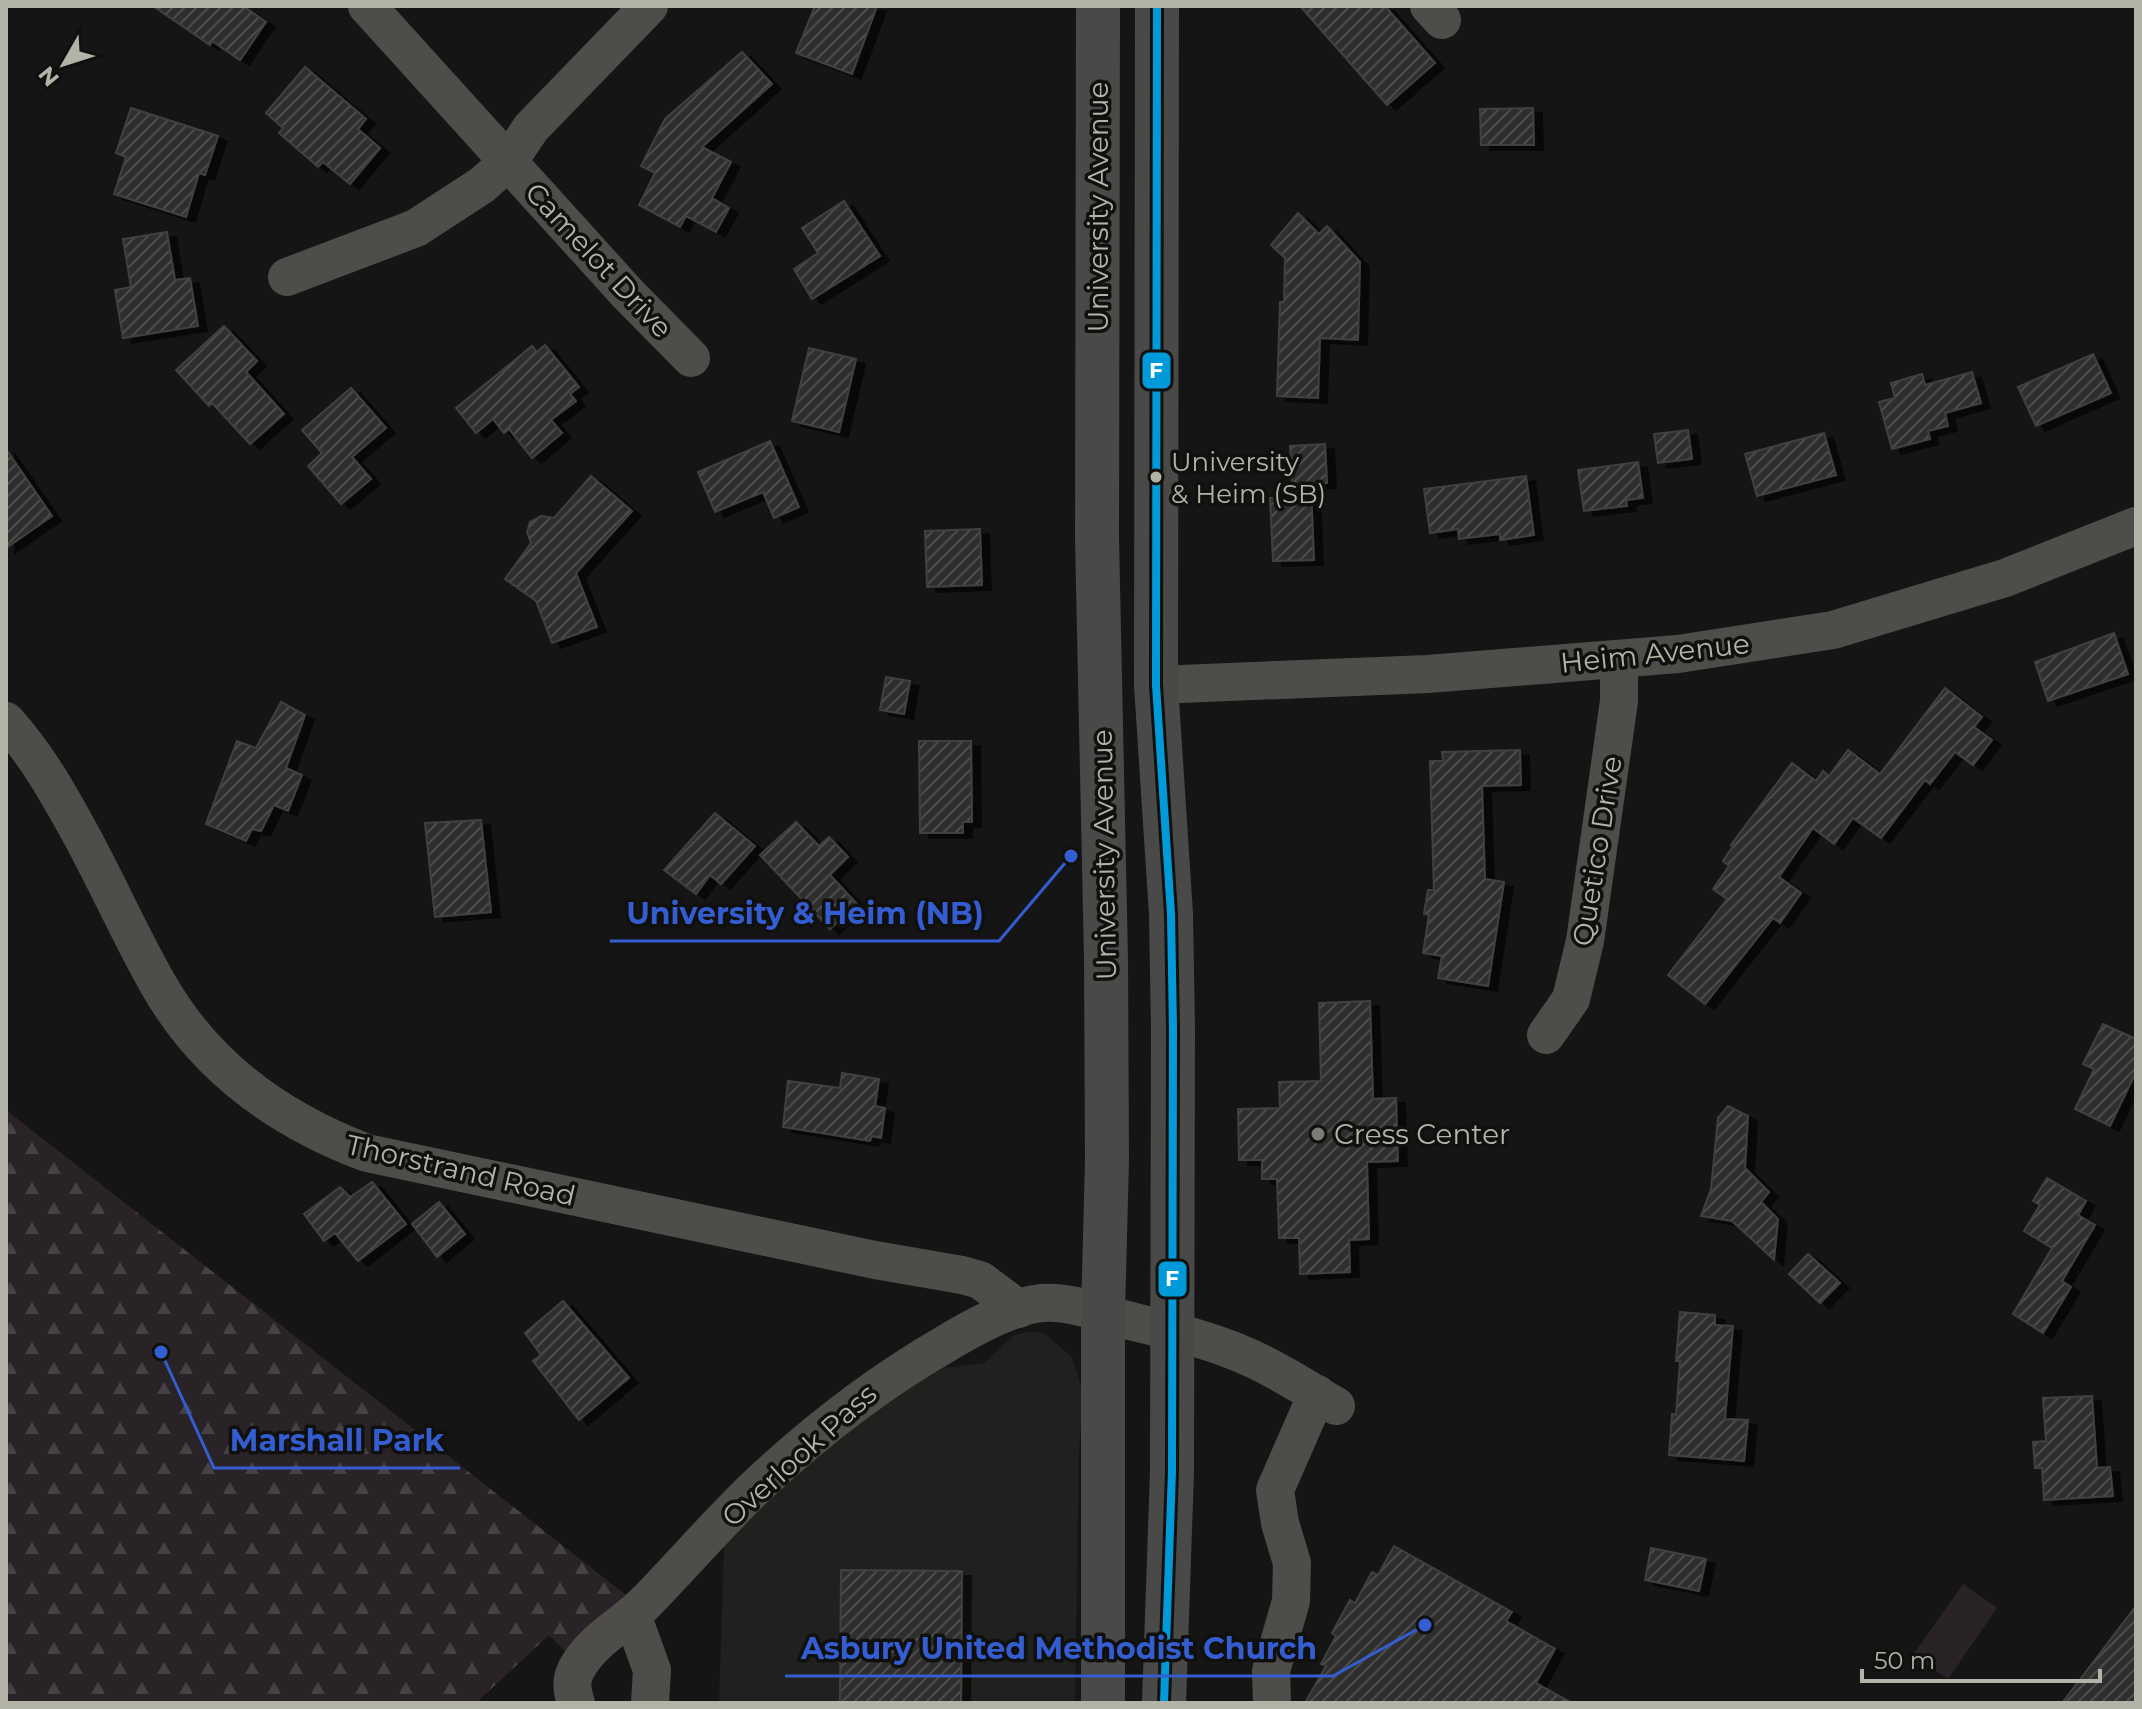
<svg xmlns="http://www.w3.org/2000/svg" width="2142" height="1709" font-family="Montserrat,sans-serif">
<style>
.built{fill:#20211f}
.green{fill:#292327}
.forest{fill:url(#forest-firs)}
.building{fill:url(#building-hatch);stroke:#41413e;stroke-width:2;filter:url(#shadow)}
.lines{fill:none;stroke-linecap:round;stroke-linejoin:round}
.minor{stroke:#4e4d4a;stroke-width:38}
.major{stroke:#494947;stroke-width:44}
.bus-1-casing{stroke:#10110f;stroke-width:14}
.bus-1{stroke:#009ada;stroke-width:8}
.bus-dot{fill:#b4b3a8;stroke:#10110f;stroke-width:3}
.poi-dot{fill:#7c7c75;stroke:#10110f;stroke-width:3}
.labels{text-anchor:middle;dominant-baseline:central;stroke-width:7;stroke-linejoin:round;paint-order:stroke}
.bus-label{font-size:26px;fill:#b4b3a8;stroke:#10110f;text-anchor:start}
.street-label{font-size:28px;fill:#b4b3a8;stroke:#10110f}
.poi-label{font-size:28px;fill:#b4b3a8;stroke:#10110f;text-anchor:start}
.leader{fill:none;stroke:#345dd1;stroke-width:3}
.callout-dot{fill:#345dd1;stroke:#10110f;stroke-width:3}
.callout-label{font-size:30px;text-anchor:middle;font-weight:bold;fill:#345dd1;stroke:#10110f;stroke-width:7;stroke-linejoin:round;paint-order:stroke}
.line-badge{stroke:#10110f;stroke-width:3}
.badge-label{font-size:22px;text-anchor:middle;font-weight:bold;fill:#fff}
</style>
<defs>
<pattern id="forest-firs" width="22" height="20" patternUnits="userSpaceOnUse" patternTransform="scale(2)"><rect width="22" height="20" fill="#292327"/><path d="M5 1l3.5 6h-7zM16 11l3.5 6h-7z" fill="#464144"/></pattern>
<pattern id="building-hatch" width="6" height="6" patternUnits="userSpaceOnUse" patternTransform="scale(2)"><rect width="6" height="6" fill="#2f2f2e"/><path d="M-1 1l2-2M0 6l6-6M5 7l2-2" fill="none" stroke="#4b4b49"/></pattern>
<filter id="shadow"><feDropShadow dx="9" dy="5" stdDeviation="0" flood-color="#0009"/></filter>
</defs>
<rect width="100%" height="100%" fill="#151515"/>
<!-- built -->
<polygon class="built" points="1025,1332 1039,1332 1047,1336 1072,1357 1083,1393 1079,1452 1075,1703 719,1703 724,1546 782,1487 860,1423 933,1373 945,1368 984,1363 1013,1336"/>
<!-- green -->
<polygon class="green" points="1963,1584 1997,1608 1948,1679 1913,1655"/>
<!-- forest -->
<polygon class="forest" points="6,1110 626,1595 567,1653 549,1635 476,1703 6,1703"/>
<!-- building -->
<g class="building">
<polygon points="153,6 243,6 266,22 240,60 212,41 210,45"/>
<polygon points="815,6 877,6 852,74 796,53"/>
<polygon points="1300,6 1385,6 1435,63 1387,105"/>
<polygon points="742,52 772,84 702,147 731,162 712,198 729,208 716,232 686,216 680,227 639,205 655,173 641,166 665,119"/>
<polygon points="305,67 366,119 358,129 380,148 350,184 323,162 318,167 279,133 283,128 266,113"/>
<polygon points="131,108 218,136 205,175 199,173 186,217 114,194 126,157 116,153"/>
<polygon points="1533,108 1534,145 1481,145 1480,109"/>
<polygon points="844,201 880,256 812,299 794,269 818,253 802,228"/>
<polygon points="1298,213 1319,234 1327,226 1360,262 1358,340 1320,338 1318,398 1277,396 1280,302 1284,302 1285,258 1271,245"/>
<polygon points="167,232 175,280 190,278 198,326 123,338 115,290 131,287 123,239"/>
<polygon points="224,326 257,361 246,372 284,414 250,444 212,403 209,406 176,370"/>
<polygon points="545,345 579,387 570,394 576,401 551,420 562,433 532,458 509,429 504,433 493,419 476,433 456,408 532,346 537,352"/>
<polygon points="809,348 856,359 839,432 792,421"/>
<polygon points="2093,354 2111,393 2036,426 2018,387"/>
<polygon points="1972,372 1981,403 1945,413 1948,426 1928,431 1930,439 1892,449 1879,402 1895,398 1891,383 1922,374 1925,385"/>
<polygon points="351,388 386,428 352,457 371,479 341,504 308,466 322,453 302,430"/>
<polygon points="1688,430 1692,459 1658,463 1654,434"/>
<polygon points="1824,433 1836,475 1757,496 1745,454"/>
<polygon points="770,441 799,507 774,518 763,492 715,512 698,472"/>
<polygon points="1325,444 1327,483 1292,485 1290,446"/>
<polygon points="6,449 52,516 6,548"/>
<polygon points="1638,462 1643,498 1626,500 1627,506 1584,511 1578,470"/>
<polygon points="591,476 632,511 576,573 597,627 552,643 536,601 505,579 531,543 527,532 530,522 541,516 554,518"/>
<polygon points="1526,476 1534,535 1500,540 1500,534 1459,539 1458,529 1430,533 1424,489"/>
<polygon points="1311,488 1314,560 1273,561 1270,498 1287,498 1287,489"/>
<polygon points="980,529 982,585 927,587 925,531"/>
<polygon points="2114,633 2128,674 2048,701 2035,662"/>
<polygon points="886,677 910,681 904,714 880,710"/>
<polygon points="1945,688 1982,717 1974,727 1992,740 1973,765 1955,752 1930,784 1925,780 1881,838 1853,818 1834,844 1813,828 1779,877 1801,893 1780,923 1773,918 1705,1004 1668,975 1727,899 1713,889 1729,866 1723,861 1733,846 1731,845 1792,763 1816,781 1823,771 1829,776 1848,750 1880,774"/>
<polygon points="281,702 305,715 286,768 302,775 288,811 274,805 261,831 252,829 246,841 206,824 237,741 256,748"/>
<polygon points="919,741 971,741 972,822 963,822 963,833 920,833"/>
<polygon points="1520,750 1521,785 1482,786 1485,879 1504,882 1488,986 1438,978 1442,956 1423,953 1429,915 1424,914 1428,890 1434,890 1430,761 1443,761 1442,752"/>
<polygon points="715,813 755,846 721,884 710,875 696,894 664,870"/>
<polygon points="481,820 491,912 435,917 425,823"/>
<polygon points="796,822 819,846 829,837 848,857 830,875 857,904 830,929 760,855"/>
<polygon points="1370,1001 1373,1099 1396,1098 1398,1161 1367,1162 1369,1239 1349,1240 1350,1272 1300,1274 1299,1238 1279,1238 1277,1179 1262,1179 1262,1160 1239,1160 1238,1109 1280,1108 1279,1082 1321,1081 1319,1003"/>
<polygon points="2103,1024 2136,1039 2136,1072 2110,1126 2075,1109 2094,1069 2083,1064"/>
<polygon points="842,1073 879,1079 875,1106 885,1108 881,1138 872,1136 870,1141 783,1127 788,1081 840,1088"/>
<polygon points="1728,1106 1748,1116 1745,1168 1769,1192 1761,1202 1778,1219 1774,1260 1732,1221 1701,1216 1711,1189 1718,1118"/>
<polygon points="2047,1178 2086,1201 2078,1215 2095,1225 2062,1281 2071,1287 2043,1333 2013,1314 2052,1248 2024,1231 2040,1205 2033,1201"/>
<polygon points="372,1182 406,1224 358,1261 335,1233 324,1241 304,1214 340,1187 350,1197"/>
<polygon points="439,1202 465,1234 437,1257 412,1224"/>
<polygon points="1808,1254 1840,1283 1820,1303 1789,1274"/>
<polygon points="563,1301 629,1378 579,1420 533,1361 541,1355 525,1333"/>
<polygon points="1680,1312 1715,1315 1715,1325 1733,1326 1725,1419 1748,1420 1744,1461 1669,1455 1672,1414 1676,1415 1680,1361 1676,1361"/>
<polygon points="2092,1396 2097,1468 2110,1467 2113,1496 2044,1500 2042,1468 2035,1468 2033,1442 2046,1441 2043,1398"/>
<polygon points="1394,1546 1512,1612 1506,1621 1555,1649 1536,1683 1572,1703 1305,1703 1326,1666 1321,1664 1336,1636 1332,1633 1350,1600 1355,1603 1372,1572 1378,1575"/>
<polygon points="1651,1548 1706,1559 1699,1591 1645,1580"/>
<polygon points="841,1570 962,1571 961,1703 840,1703"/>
<polygon points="2136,1606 2136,1703 2062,1703"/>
</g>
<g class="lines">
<!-- minor -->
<g class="minor">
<polyline points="367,6 628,294 691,358"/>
<polyline points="1429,6 1442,20"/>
<polyline points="287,277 416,228 482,185 508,162 531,128 649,6"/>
<polyline points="1156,685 1428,674 1678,654 1833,630 2005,578 2136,526"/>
<path d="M6,721c31,34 52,72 74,112 27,49 50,102 78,151 47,83 121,136 209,169l508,107 87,15 18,5 39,29"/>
<polyline points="1546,1035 1571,999 1585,941 1619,701 1619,659"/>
<polyline points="632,1615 652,1670 650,1703"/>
<path d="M576,1703c-4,-12 -6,-23 1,-35 16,-29 47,-43 69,-66 38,-39 74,-81 113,-118 57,-53 116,-99 183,-138 28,-17 68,-40 100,-43 24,-2 54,8 77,15 42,11 87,20 127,38 31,13 61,33 90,50"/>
<polyline points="1272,1703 1271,1671 1291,1601 1292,1563 1280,1523 1275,1490 1317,1394"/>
</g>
<!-- major -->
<g class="major">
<polyline points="1098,6 1097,538 1106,959 1107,1160 1103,1313 1103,1703"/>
<polyline points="1157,6 1156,685 1171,914 1173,1029 1172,1471 1164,1703"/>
</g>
<defs>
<polyline id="bus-1" points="1157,6 1156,685 1171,914 1173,1029 1172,1471 1164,1703"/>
</defs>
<!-- bus-1 casing -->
<use href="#bus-1" class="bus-1-casing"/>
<!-- bus-1 -->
<use href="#bus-1" class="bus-1"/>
</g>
<!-- markers -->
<circle class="bus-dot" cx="1156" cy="477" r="7"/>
<circle class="poi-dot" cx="1318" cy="1134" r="8"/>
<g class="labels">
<!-- bus labels -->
<g class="bus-label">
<text x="1171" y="462">University<tspan x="1171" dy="32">&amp; Heim (SB)</tspan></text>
</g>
<!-- street labels -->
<g class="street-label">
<text transform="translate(1098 207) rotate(-90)">University Avenue</text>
<text transform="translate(599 260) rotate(47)">Camelot Drive</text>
<text transform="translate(1655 653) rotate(-6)">Heim Avenue</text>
<text transform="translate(1597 851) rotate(-81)">Quetico Drive</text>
<text transform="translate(1104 855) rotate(-91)">University Avenue</text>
<text transform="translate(461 1170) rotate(13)">Thorstrand Road</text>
<text transform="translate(799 1455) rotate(-42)">Overlook Pass</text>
</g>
<!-- poi labels -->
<g class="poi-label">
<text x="1334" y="1134">Cress Center</text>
</g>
</g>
<!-- callouts -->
<path class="leader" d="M1071 856L999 941H610M161 1352L214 1468H460M1425 1625L1333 1676H785"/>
<g class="callout-dot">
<circle cx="1071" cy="856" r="8"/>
<circle cx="161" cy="1352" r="8"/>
<circle cx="1425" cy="1625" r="8"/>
</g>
<g class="callout-label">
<text x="805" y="924">University &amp; Heim (NB)</text>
<text x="337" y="1451">Marshall Park</text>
<text x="1059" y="1659">Asbury United Methodist Church</text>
</g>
<g class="line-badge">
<rect x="1141" y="351" width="31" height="39" rx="8" fill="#009ada"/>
<rect x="1157" y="1260" width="31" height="38" rx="8" fill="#009ada"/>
</g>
<g class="badge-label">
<text x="1156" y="378">F</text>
<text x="1172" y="1286">F</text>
</g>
<!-- border -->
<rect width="2142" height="1709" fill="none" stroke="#b4b3a8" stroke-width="16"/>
<!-- north arrow -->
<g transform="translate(64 64) rotate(231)" stroke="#10110f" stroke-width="6" paint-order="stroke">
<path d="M0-6L14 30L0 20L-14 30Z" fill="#b4b3a8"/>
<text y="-12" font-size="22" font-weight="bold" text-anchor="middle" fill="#b4b3a8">N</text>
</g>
<!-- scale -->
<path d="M1862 1669v12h238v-12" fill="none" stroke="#b4b3a8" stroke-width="4"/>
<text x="1874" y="1669" font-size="24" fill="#b4b3a8" stroke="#10110f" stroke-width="6" paint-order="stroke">50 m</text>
</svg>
